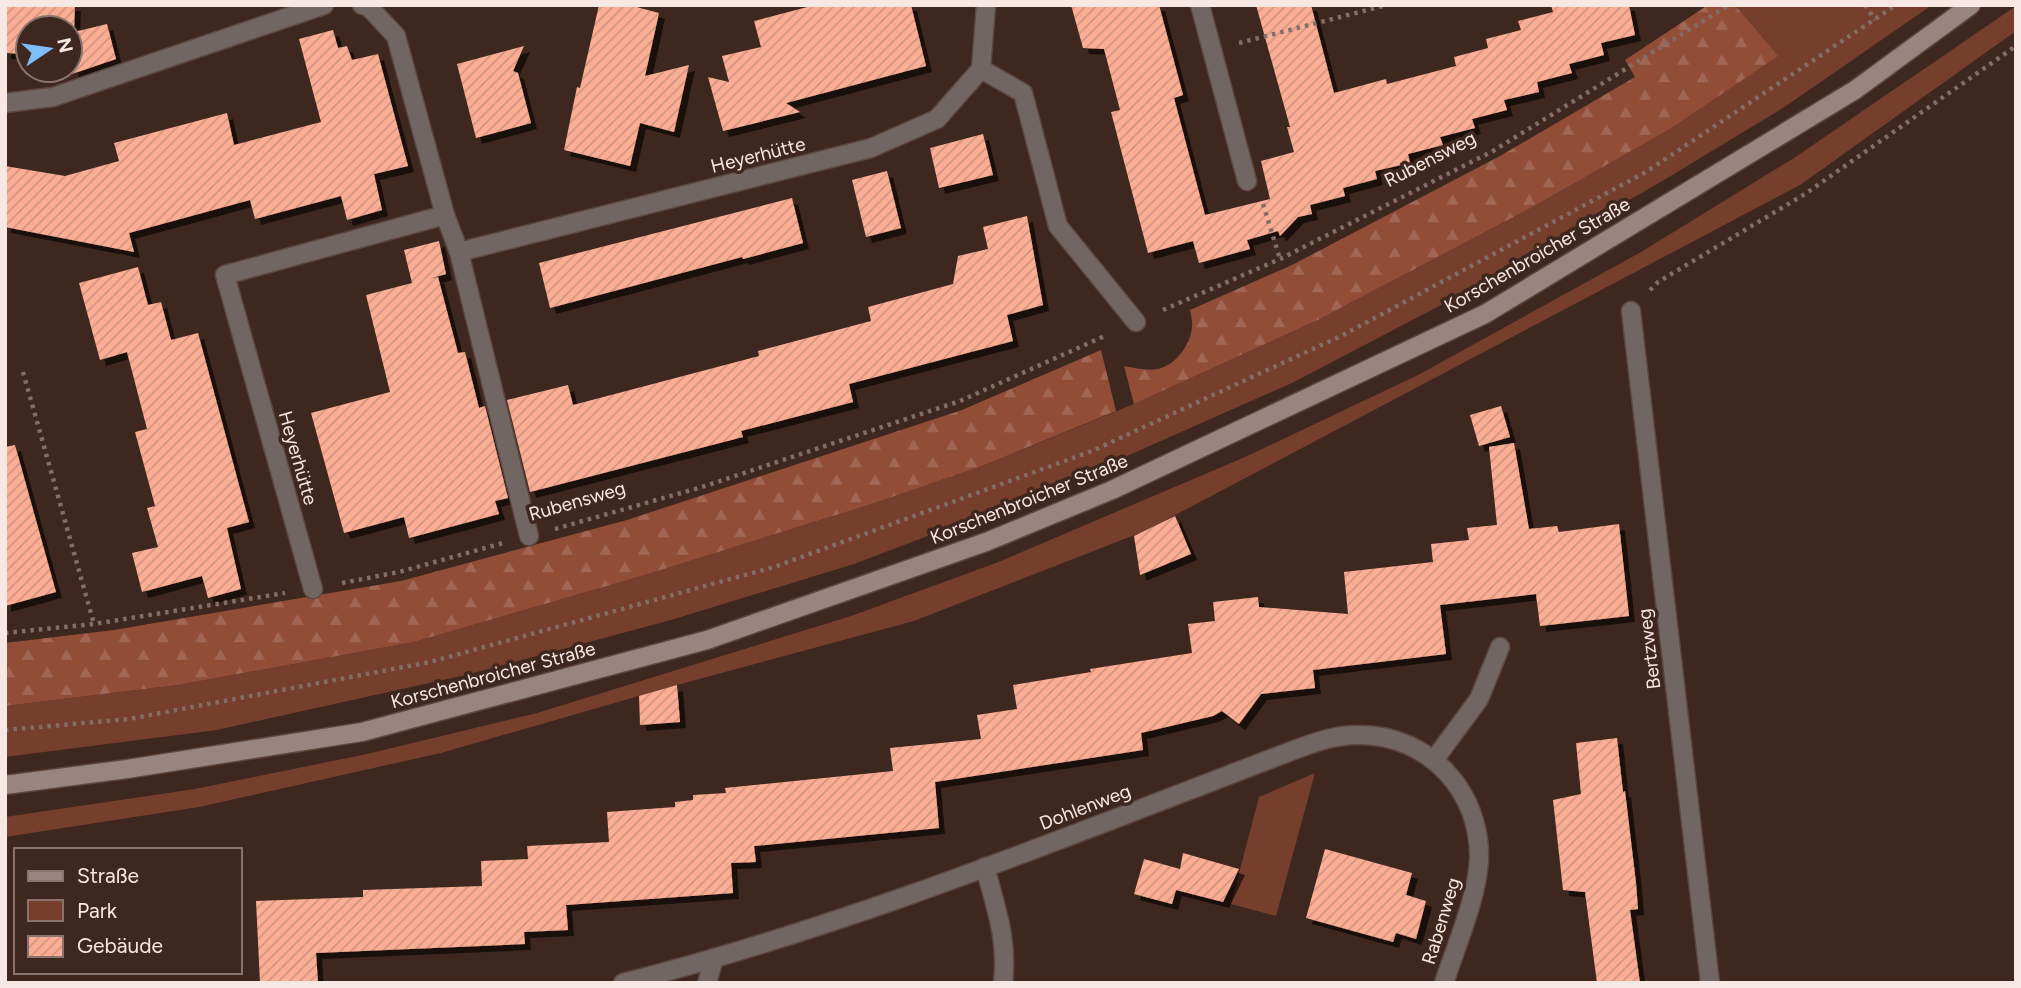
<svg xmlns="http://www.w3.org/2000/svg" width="2021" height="988" font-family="Figtree,sans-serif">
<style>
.green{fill:#763e2c}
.forest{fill:url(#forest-firs)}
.building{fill:url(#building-hatch);filter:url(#shadow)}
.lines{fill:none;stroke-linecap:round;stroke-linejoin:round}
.street-casing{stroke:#5c463e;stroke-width:21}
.secondary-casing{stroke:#5c463e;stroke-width:21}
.path{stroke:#836e67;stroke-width:4.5;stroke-dasharray:3.5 5;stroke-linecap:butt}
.street{stroke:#726662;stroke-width:18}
.secondary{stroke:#98857f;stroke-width:18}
.labels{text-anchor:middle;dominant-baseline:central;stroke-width:7;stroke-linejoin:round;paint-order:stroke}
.street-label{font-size:19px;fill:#f8e8e3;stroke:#3e271f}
</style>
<defs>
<pattern id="forest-firs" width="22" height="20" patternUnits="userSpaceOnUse" patternTransform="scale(1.75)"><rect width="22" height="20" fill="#924d37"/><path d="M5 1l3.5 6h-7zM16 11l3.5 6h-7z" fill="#a26754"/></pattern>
<pattern id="building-hatch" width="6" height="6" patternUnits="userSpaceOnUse" patternTransform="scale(1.75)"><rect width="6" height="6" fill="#fcae95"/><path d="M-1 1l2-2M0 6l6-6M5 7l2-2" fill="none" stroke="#d09481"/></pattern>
<filter id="shadow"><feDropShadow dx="6" dy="6" stdDeviation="0" flood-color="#0009"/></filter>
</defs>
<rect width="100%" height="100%" fill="#3e271f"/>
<!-- green -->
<g class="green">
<polygon points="1735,5 1932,5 1786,106 1664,180 1506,271 1292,383 1057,487 854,564 671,620 470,674 217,730 5,757 5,706 178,685 414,642 645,575 875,503 982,466 1134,404 1318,320 1529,209 1670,129 1777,56"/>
<polygon points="2016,6 2016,31 1800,185 1145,531 914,621 677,685 441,753 199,807 5,837 5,817 195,789 367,754 537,713 851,616 996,563 1245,457 1418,375 1641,252 1794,158"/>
<polygon points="1315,773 1276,916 1231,904 1259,797"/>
</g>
<!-- forest -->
<g class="forest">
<path d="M1708,5h27l43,51 -108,73 -141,80 -211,111 -184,84 -10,-38c11,2 22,5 34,3 18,-4 33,-25 34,-42 1,-5 -1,-12 -2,-17l102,-45 208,-109 135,-79 -10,-17z"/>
<polygon points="1101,350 1116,411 982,466 875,503 645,575 414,642 178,685 5,706 5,643 114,630 401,581 627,520 962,410"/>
</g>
<!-- building -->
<g class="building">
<polygon points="5,5 75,5 74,32 107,24 116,59 72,74 73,57 70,57 70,28 28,28 28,54 5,53"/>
<polygon points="599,5 629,5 659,13 645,76 689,65 674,132 640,123 630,166 564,150 577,87 580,88"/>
<polygon points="815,5 911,5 926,66 786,103 800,112 723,131 708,77 729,82 722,56 761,47 754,21"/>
<polygon points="1071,5 1159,5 1183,95 1174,98 1205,215 1270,199 1261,161 1294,152 1287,127 1290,127 1256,5 1311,5 1334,93 1386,79 1387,84 1456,66 1454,57 1488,48 1486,39 1521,30 1518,21 1553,12 1551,5 1629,5 1635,35 1601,43 1604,55 1569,64 1572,73 1537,82 1539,92 1504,100 1507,110 1472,119 1475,128 1440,137 1443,145 1408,154 1410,163 1375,171 1377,179 1343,188 1345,196 1310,205 1312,214 1298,217 1280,236 1278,231 1247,240 1250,249 1199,263 1193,241 1148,253 1111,112 1120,110 1104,49 1083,48"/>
<polygon points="333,30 338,48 347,46 352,60 378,54 408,166 374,174 382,210 347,220 341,196 255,219 250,200 129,233 134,252 5,227 5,166 65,176 119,161 114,143 227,113 234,145 321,122 299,39"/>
<polygon points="524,46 513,71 518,73 531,123 476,138 457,64"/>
<polygon points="983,134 993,175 939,188 930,148"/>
<polygon points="887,171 901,228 866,237 852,180"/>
<polygon points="792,198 803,243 743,259 742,257 550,308 539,263"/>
<polygon points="1027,216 1043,305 1007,315 1013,341 849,384 853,402 741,431 743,437 530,492 507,400 568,385 573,405 759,356 758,351 871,321 868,307 953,284 958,256 988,249 983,227"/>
<polygon points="439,241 446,274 429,279 438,277 458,353 465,352 479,408 485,406 508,498 495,501 499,514 409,538 404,517 344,533 311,413 390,392 366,295 412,283 404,250"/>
<polygon points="138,267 148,305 161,302 171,340 198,333 249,522 227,528 241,589 208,598 202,576 142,592 132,553 158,547 147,508 155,506 135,432 147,429 127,352 100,360 79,283"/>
<polygon points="1501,406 1510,437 1479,446 1470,415"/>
<polygon points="1514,443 1529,529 1557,526 1559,532 1619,524 1629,616 1540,626 1536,594 1440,605 1446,654 1313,670 1315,688 1261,694 1239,724 1222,711 1213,716 1141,733 1143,750 935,782 939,828 754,846 756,862 731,863 733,893 566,905 568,930 524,932 525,944 316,953 318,983 260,983 256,901 363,897 363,890 482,886 481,861 528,859 527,846 609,842 607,812 675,807 675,802 693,800 693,795 726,793 725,788 893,771 890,748 981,739 977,715 1017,709 1013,685 1091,672 1090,669 1192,653 1188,624 1215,621 1213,602 1258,597 1259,607 1348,614 1344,572 1433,562 1431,544 1469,540 1467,528 1497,525 1489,447"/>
<polygon points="15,445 56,592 5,606 5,447"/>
<polygon points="1175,516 1191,554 1140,575 1134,536"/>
<polygon points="677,685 680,722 640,725 639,696"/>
<polygon points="1617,738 1623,792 1625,791 1636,883 1638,909 1630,910 1640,983 1597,983 1585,892 1563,890 1553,800 1581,794 1576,743"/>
<polygon points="1325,849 1412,873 1406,895 1426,901 1416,939 1396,933 1393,942 1306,918"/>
<polygon points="1183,853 1239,869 1223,902 1176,890 1172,904 1134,894 1144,859 1180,869"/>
</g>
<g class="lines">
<defs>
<g id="street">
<polyline points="362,5 368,6 396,36 445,215 459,252 529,536"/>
<polyline points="1200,5 1247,181"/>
<polyline points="981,69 1023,93 1058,226 1136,322"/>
<polyline points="5,103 53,97 324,5"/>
<polyline points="459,252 871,148 937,119 981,69 986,5"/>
<polyline points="1631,311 1710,983"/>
<polyline points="313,589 225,275 445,215"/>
<polyline points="1434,760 1479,699 1500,647"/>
<path d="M985,867c11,42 23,72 18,116"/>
<path d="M623,983c230,-58 450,-149 671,-233 22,-8 43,-16 67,-15 69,1 120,57 118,125 -2,38 -23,86 -35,123"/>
<polyline points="707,983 714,958"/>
</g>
<polyline id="secondary" points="5,785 127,769 362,732 707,640 986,542 1112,490 1485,314 1855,90 1971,5"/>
</defs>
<!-- street casing -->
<use href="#street" class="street-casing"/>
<!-- secondary casing -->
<use href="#secondary" class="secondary-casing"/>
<!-- path -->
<g class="path">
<polyline points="1865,5 1875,20"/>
<polyline points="1239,43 1387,5"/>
<polyline points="1263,204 1280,259"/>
<polyline points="1650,290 1658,282 1805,194 2016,46"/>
<polyline points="1163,310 1280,259 1493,151 1729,5"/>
<polyline points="23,372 94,624"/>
<polyline points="555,529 702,487 960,401 1107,335"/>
<polyline points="342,583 399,572 503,543"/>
<polyline points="5,633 94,624 285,593"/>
<polyline points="5,730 129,719 430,662 774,567 1092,451 1343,335 1646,172 1896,5"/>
</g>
<!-- street -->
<use href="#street" class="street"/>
<!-- secondary -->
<use href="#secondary" class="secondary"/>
</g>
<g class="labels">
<!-- street labels -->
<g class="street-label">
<text transform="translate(758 155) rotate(-14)">Heyerhütte</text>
<text transform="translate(1430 159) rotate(-27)">Rubensweg</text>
<text transform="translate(1537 255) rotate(-30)">Korschenbroicher Straße</text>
<text transform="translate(298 458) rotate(74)">Heyerhütte</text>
<text transform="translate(1029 499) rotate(-22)">Korschenbroicher Straße</text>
<text transform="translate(577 501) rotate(-16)">Rubensweg</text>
<text transform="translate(1649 649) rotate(-97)">Bertzweg</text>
<text transform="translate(493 675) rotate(-15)">Korschenbroicher Straße</text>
<text transform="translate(1085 807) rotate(-21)">Dohlenweg</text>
<text transform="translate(1441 921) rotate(-73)">Rabenweg</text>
</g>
</g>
<!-- border -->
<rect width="2021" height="988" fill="none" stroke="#f8e8e3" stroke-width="14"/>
<!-- legend -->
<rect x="14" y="848" width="228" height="126" fill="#3e271f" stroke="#88746d" stroke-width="2"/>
<rect x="28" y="871" width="35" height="10" fill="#98857f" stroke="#88746d" stroke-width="2"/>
<text x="77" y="883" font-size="21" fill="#f8e8e3">Straße</text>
<rect x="28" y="900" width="35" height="21" fill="#763e2c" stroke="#88746d" stroke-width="2"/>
<text x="77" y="918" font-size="21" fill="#f8e8e3">Park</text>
<rect x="28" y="936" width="35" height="21" fill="url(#building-hatch)" stroke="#88746d" stroke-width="2"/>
<text x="77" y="953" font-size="21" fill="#f8e8e3">Gebäude</text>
<!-- north arrow -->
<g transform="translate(49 49) rotate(77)"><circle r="33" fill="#3e271f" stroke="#88746d" stroke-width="2"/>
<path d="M0-5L12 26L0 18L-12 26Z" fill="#7fbdfa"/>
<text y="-10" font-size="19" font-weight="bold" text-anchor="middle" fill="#f8e8e3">N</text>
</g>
</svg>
